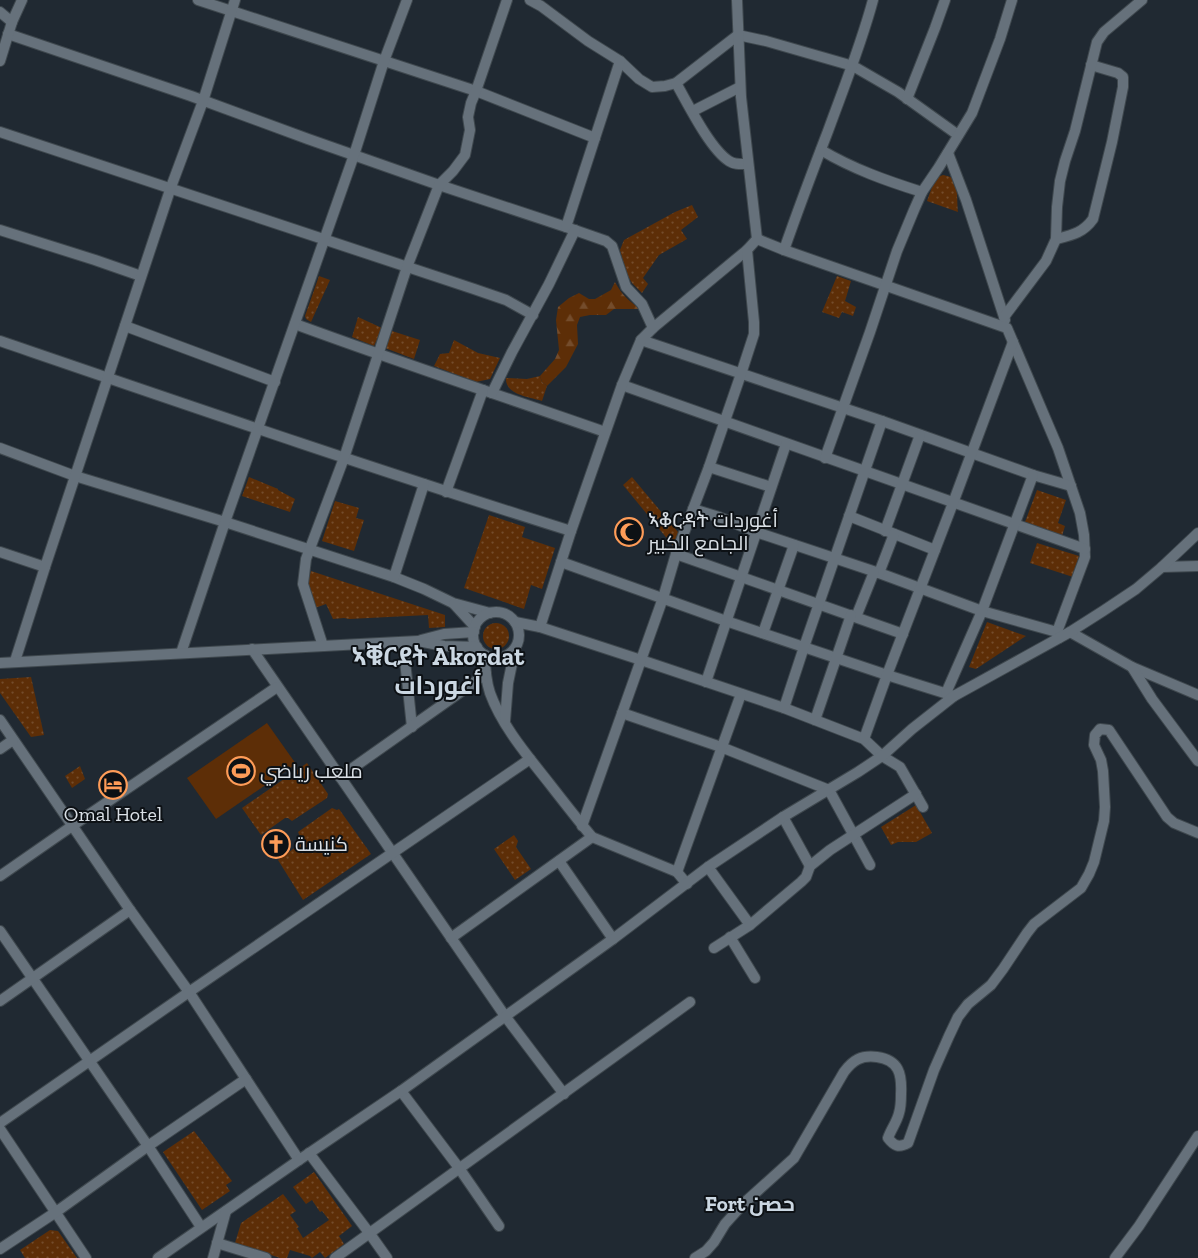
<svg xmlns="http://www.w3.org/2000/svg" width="1198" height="1258" font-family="'Zilla Slab',Cairo,'Noto Sans Ethiopic',serif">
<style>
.grass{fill:url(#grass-dots)}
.forest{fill:url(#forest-firs)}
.pitch{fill:#5d2e07}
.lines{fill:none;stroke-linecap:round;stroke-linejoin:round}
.street-casing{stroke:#3f484e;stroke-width:12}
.street{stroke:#66717b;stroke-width:10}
.labels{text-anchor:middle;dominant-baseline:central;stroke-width:4;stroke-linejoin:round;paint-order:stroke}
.poi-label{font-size:20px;fill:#dae0e6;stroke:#0d1115;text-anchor:start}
.neighbourhood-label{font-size:21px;font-weight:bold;fill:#cbd7e2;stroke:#0d1115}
.district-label{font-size:25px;font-weight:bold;fill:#cbd7e2;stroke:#0d1115}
</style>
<defs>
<pattern id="grass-dots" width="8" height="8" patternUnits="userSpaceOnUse" patternTransform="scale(1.25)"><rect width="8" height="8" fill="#5d2e07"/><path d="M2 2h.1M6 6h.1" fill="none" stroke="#744c2b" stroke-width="1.8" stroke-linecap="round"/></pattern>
<pattern id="forest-firs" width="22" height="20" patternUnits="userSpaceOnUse" patternTransform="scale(1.25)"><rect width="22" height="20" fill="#5d2e07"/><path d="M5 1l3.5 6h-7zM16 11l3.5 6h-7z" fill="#744c2b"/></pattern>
</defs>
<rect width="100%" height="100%" fill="#202932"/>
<!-- grass -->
<g class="grass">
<path d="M943,175c4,1 8,1 11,5 4,5 3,25 4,32l-31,-11 5,-14 6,-10z"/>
<polygon points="692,205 698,217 681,230 687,239 659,255 643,278 648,284 642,293 632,283 626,273 620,250 624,240 675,212"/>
<polygon points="319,276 330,280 311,322 306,319 305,316"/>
<polygon points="837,276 851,281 845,301 856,307 853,316 842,312 839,318 822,312"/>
<polygon points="358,317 382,328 374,346 352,337"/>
<polygon points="392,331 420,340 414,359 385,348"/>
<polygon points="454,340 478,353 500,358 490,379 476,382 434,366 440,354 449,353"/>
<path d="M540,376l2,6 5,4 -5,15c-13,-4 -37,-6 -36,-23l21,1z"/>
<polygon points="249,477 278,489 278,490 295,499 290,512 242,496"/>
<polygon points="632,477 678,532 674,547 623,485"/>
<polygon points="1037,490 1066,500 1058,523 1065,526 1062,536 1025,522"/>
<polygon points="335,501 359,508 356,518 364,520 354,551 322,541"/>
<polygon points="489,515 525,527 522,537 555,548 542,589 531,585 524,609 464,588"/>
<polygon points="1037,543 1079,556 1073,577 1030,563"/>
<polygon points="311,571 445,615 445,627 429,628 428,615 349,619 344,618 333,619 326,604 315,608 306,585"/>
<polygon points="987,622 1026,636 976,669 969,667"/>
<circle cx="496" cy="636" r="13"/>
<polygon points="31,677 44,735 31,737 0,693 0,679"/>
<polygon points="307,763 328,794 327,798 292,821 288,818 285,818 261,835 242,808"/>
<polygon points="80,766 85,779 72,788 65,776"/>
<polygon points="916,805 932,833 916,842 898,842 891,845 881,827"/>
<path d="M332,808l5,2 2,-1 32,45 -68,46 -25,-40 22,-16c3,-4 0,-7 -2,-12z"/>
<polygon points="514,835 518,841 516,847 531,869 515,880 494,849"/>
<polygon points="194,1131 232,1181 226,1185 230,1191 202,1210 163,1152"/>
<polygon points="314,1172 352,1226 339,1236 344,1244 325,1258 320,1252 312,1258 310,1256 290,1250 287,1258 280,1258 235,1243 241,1223 283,1194 296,1211 290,1215 299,1227 297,1228 303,1238 329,1220 322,1211 320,1212 312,1200 306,1204 293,1187"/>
<polygon points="50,1230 58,1231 77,1258 25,1258 20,1250"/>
</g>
<!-- forest -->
<path class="forest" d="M615,282c7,13 13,18 25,27h-26l-8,6h-16l-10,2 -3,8 1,19 -12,23 -19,19 -5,-4 -2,-6 15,-17 4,-9 -3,-30 2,-13 11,-9 10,-5 10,6h6l16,-9z"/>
<!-- pitch -->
<polygon class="pitch" points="267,723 296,764 216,819 187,778"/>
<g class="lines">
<defs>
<g id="street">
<polyline points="198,0 476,91 595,138"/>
<polyline points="530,0 541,6 588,41 620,61 639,79 652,87 665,86 676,83 738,35 766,41 853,66 898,92 958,135"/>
<polyline points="0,12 12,22"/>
<polyline points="8,34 191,96 308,139 439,185 566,227 606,241 612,246 626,287 642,304 653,328"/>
<polyline points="0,61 12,22 22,0"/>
<path d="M676,83c12,21 34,66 53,78 6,4 12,3 19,3"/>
<polyline points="907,99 935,28 945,0"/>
<polyline points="693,111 740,87"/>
<polyline points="0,132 474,289 506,300 533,315"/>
<path d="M821,150c32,19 66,31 101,42"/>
<polyline points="948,153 966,200 1005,320"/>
<polyline points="566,227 620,61"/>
<polyline points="0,230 95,260 141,276"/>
<polyline points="757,239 784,250 1007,328 1058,448 1080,513 1084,535 1085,557 1057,632 1059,638"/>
<path d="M1056,239c16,-4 27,-6 37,-20l19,-77 11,-55v-10l-5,-4 -27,-8"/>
<path d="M784,250c14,-40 29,-80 44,-119 16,-44 33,-86 45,-131"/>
<polyline points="1004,317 1046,261 1056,239 1057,207 1060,181 1065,161 1075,131 1097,42 1104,32 1142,0"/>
<path d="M295,324c103,38 207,72 310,108"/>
<polyline points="125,326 275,382"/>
<polyline points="641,340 882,421 1033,475 1071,486"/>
<path d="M0,341c190,65 379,130 571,190"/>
<polyline points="622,385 1085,549"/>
<polyline points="492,393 512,352 549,284 575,230"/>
<polyline points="0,448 75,476 225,522 394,577 424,589 453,603 490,613"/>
<polyline points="825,458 870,332 897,251 914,210 922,192 939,167 972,113 1000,39 1012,0"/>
<polyline points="709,467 771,487"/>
<polyline points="446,492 483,390"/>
<polyline points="693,509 719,517 756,532 879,573 982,611 1057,632"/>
<polyline points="849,516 935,550"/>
<polyline points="885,531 920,435"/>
<polyline points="0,552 45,567"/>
<polyline points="676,554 903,634"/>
<polyline points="561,562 726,621 887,675 954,696"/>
<polyline points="1162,567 1198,566"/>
<polyline points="879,573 894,534"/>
<polyline points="394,577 424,484"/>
<polyline points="454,604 475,627"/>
<circle cx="496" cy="635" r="23"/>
<polyline points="856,617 874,572"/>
<polyline points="515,622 540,627 641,660 784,708 864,739 882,756 900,767 923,807"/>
<polyline points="540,627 571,531 622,385 641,340 653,328 747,250"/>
<polyline points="1070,632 1132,667 1198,695"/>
<polyline points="763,633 794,545"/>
<polyline points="421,640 444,634 474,632"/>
<polyline points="403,642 412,727"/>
<polyline points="323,646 303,584 306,559 344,458 407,267 439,185 453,171 465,155 470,130 468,117 471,103 476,91 507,0"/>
<polyline points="252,649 505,1016 564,1094"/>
<polyline points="181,653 225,522 354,155 384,61 407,0"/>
<path d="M485,655c0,12 1,26 5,38 12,33 37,62 59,90 14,18 28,36 43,54l85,35 10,12"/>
<polyline points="15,661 45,567 171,187 203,101 235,0"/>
<polyline points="0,663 418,641 444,646 477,647"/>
<polyline points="1132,667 1152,699 1198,761"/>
<polyline points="706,682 786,444"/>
<polyline points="946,693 982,611 1033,475"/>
<polyline points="784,708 804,647 882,421"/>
<polyline points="622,713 721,747 829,790 870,865"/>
<polyline points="0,720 130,910 189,992 299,1160"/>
<polyline points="815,720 851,615"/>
<polyline points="505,721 508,683 515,649"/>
<polyline points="864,739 887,675 953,503 1013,342"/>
<polyline points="0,749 13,740"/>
<polyline points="340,777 486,674"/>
<polyline points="783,817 810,866"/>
<polyline points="582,826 663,598 676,554 709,467 741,374 754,334 754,322 747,250 757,239 741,97 737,0"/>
<polyline points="559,861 613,939"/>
<polyline points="708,867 750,925"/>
<polyline points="677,872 741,694"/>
<polyline points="0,876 72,826 277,687"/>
<polyline points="0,931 148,1146 201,1227"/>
<polyline points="730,937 755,978"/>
<polyline points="451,938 592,837"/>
<polyline points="714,948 750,925 801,882 806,877 810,866 830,850 916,794"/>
<polyline points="0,1001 130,910"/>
<polyline points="401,1091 459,1168 499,1226"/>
<polyline points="0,1123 189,992 530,759"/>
<polyline points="0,1129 86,1258"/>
<polyline points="309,1153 370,1234 387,1258"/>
<polyline points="217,1243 266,1258"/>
<polyline points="0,1249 56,1212 148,1146 246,1079"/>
<polyline points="158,1258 299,1160 401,1091 613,939 708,867 783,817 858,772 882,756 912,729 954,696 1070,632 1103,611 1136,589 1162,567 1198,533"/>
<polyline points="213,1258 226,1211"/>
<polyline points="335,1258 690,1002"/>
<path d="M695,1258l11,-7 8,-9 11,-18 18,-20 51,-46 50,-86c9,-12 17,-17 33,-15 22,3 25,17 24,37 0,6 0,13 -2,19 -2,9 -8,16 -11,25 6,8 11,10 20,5l26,-73 15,-34 9,-19 10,-13 23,-19 12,-16 24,-36 7,-9 47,-36 8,-14 5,-12 10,-41 1,-14 -2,-36 -2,-11 -7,-15 1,-10 5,-6 9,1 58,87 7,6 24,10"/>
<polyline points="1115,1258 1139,1226 1198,1136"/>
</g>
</defs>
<!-- street casing -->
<use href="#street" class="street-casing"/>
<!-- street -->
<use href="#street" class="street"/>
</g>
<!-- icons -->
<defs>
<symbol id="mosque-ring" viewBox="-11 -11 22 22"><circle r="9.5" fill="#0d1115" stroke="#fe9c58" stroke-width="1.5"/><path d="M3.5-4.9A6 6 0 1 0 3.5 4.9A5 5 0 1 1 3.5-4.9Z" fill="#fe9c58"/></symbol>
<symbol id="stadium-ring" viewBox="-11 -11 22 22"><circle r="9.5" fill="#0d1115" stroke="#fe9c58" stroke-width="1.5"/><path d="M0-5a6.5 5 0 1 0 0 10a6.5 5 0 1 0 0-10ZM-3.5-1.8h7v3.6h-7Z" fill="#fe9c58"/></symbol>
<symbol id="hotel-ring" viewBox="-11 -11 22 22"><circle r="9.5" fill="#0d1115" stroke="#fe9c58" stroke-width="1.5"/><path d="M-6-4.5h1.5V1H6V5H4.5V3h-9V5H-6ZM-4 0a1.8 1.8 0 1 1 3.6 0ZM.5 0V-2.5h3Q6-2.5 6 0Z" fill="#fe9c58"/></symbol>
<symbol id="church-ring" viewBox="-11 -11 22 22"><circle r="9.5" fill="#0d1115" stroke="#fe9c58" stroke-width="1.5"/><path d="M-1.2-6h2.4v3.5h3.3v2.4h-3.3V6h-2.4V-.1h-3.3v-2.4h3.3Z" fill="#fe9c58"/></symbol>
</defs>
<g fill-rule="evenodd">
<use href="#mosque-ring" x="613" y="516" width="32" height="32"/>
<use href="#stadium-ring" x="225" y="755" width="32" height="32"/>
<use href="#hotel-ring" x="97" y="769" width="32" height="32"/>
<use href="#church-ring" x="260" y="828" width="32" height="32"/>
</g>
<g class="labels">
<!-- poi labels -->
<g class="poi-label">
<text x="648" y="520">ኣቆርዳት أغوردات<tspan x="648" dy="23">الجامع الكبير</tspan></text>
<text x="260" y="771">ملعب رياضي</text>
<text x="113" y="814" text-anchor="middle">Omal Hotel</text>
<text x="295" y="844">كنيسة</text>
</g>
<!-- neighbourhood labels -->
<g class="neighbourhood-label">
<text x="750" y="1203">Fort حصن</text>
</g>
<!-- district labels -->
<g class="district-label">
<text x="438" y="656">ኣቑርደት Akordat<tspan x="438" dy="29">أغوردات</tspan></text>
</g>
</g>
</svg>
